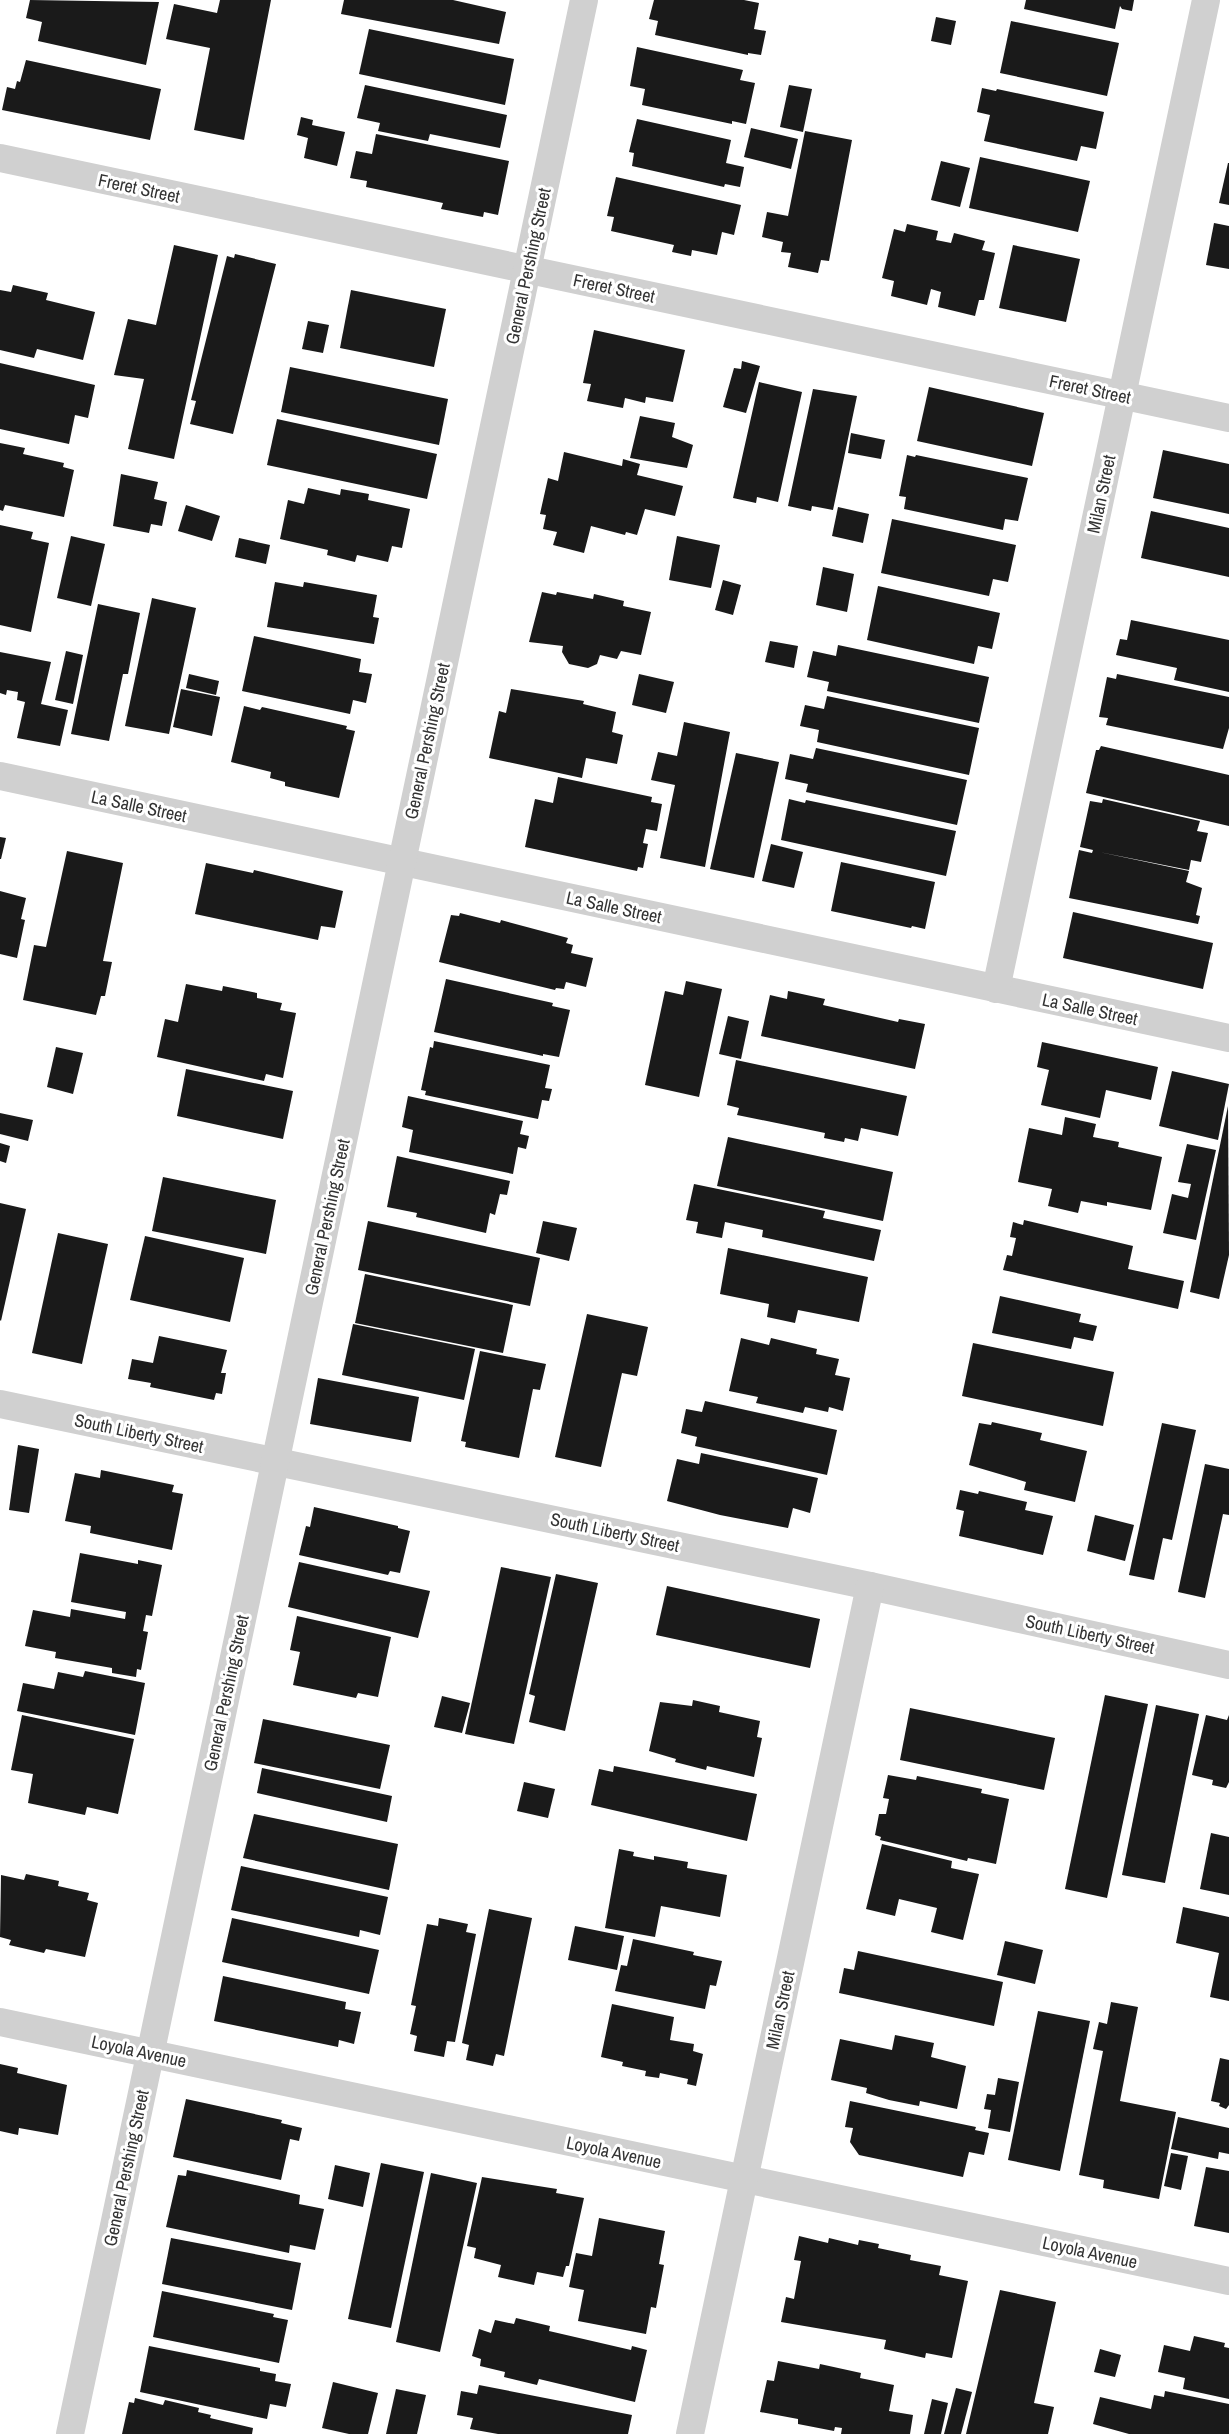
<svg xmlns="http://www.w3.org/2000/svg" width="1229" height="2434" font-family="'Archivo Narrow',sans-serif">
<style>
.building{fill:#1a1a1a}
.lines{fill:none;stroke-linecap:round;stroke-linejoin:round}
.street{stroke:#d0d0d0;stroke-width:28}
.labels{text-anchor:middle;dominant-baseline:central;stroke-width:6;stroke-linejoin:round;paint-order:stroke}
.street-label{font-size:18px;fill:#333;stroke:#fff}
</style>
<rect width="100%" height="100%" fill="#fff"/>
<!-- building -->
<g class="building">
<polygon points="30,0 159,2 146,65 38,41 42,22 26,18"/>
<polygon points="220,0 271,0 244,140 194,130 210,48 166,39 174,4 217,13"/>
<polygon points="344,0 453,0 506,12 499,44 341,14"/>
<polygon points="654,0 744,0 759,3 754,29 766,31 761,55 748,53 748,55 655,35 658,21 649,19"/>
<polygon points="1026,0 1134,0 1132,11 1122,9 1120,6 1115,29 1024,9"/>
<polygon points="936,17 956,21 951,45 931,41"/>
<polygon points="1011,21 1119,43 1107,96 1000,73"/>
<polygon points="369,29 514,59 505,105 359,74"/>
<polygon points="637,47 743,70 740,80 755,83 746,124 732,121 732,124 642,105 645,89 630,86"/>
<polygon points="26,60 161,89 150,140 2,110 7,87 15,89 17,81 20,82"/>
<polygon points="365,85 507,115 500,148 430,134 428,141 378,131 380,123 357,118"/>
<polygon points="789,85 812,89 803,132 780,127"/>
<polygon points="982,88 996,91 997,89 1104,112 1096,149 1081,146 1077,161 984,141 990,115 977,112"/>
<polygon points="301,117 313,120 312,125 345,132 337,166 304,158 308,138 297,135"/>
<polygon points="637,119 731,140 726,163 744,167 740,187 725,184 724,187 632,166 634,153 629,152"/>
<polygon points="751,128 798,139 791,169 744,157"/>
<polygon points="805,131 852,140 829,261 821,260 818,273 788,267 791,253 781,252 783,242 762,237 767,212 788,216"/>
<polygon points="376,134 509,161 498,215 484,212 483,217 441,209 443,203 366,187 367,181 350,178 356,151 372,154"/>
<polygon points="980,157 1090,181 1078,232 969,208"/>
<polygon points="941,161 970,168 960,207 931,200"/>
<polygon points="1228,163 1229,163 1229,205 1219,203"/>
<polygon points="616,177 741,205 734,235 722,232 717,255 692,250 691,256 672,252 674,245 611,231 614,217 607,216"/>
<polygon points="1214,223 1229,226 1229,269 1206,265"/>
<polygon points="907,224 938,231 936,240 951,243 954,233 985,241 982,250 995,253 984,300 979,300 975,316 938,307 941,292 931,289 927,305 891,296 894,281 882,278 894,229 905,232"/>
<polygon points="174,245 218,255 174,459 128,449 144,379 114,375 128,319 156,325"/>
<polygon points="1013,245 1080,259 1066,322 999,308"/>
<polygon points="235,254 276,264 233,434 190,424 196,401 191,400 227,256 234,258"/>
<polygon points="13,285 48,293 46,300 95,312 83,360 37,349 34,358 0,350 0,290 11,292"/>
<polygon points="351,290 446,309 434,367 340,348"/>
<polygon points="308,321 329,325 323,353 302,349"/>
<polygon points="594,330 685,350 673,402 646,397 645,403 625,398 623,408 587,401 591,384 583,383"/>
<polygon points="742,361 760,366 746,413 723,407 734,368 741,369"/>
<polygon points="0,363 95,385 88,418 75,415 69,444 0,429"/>
<polygon points="290,367 448,399 439,445 281,412"/>
<polygon points="759,382 802,392 778,502 757,497 756,503 733,498"/>
<polygon points="929,387 1044,413 1032,466 917,441"/>
<polygon points="813,389 857,396 833,510 812,506 811,511 788,506"/>
<polygon points="640,416 675,423 672,437 693,445 687,468 630,458"/>
<polygon points="277,419 437,454 427,499 267,465"/>
<polygon points="851,433 885,440 881,459 848,453"/>
<polygon points="0,443 25,448 23,454 64,463 63,467 74,470 64,517 5,505 3,511 0,510"/>
<polygon points="1163,450 1229,464 1229,514 1153,498"/>
<polygon points="564,452 622,466 623,459 640,464 637,475 683,486 675,516 645,509 637,535 626,532 625,535 591,526 584,553 553,545 557,532 543,529 546,515 540,514 548,478 558,481"/>
<polygon points="907,455 915,457 916,455 1028,478 1018,521 1005,519 1003,530 904,509 906,497 899,496"/>
<polygon points="121,474 158,482 154,499 167,502 162,526 151,524 149,533 113,526"/>
<polygon points="308,488 340,495 341,489 369,494 368,500 410,509 402,548 392,546 388,562 357,555 355,562 327,555 328,550 280,539 288,500 304,504"/>
<polygon points="186,505 220,516 212,541 178,531"/>
<polygon points="838,507 869,514 863,543 832,536"/>
<polygon points="1151,511 1229,528 1229,577 1141,558"/>
<polygon points="892,519 1016,545 1008,582 993,579 989,596 881,573"/>
<polygon points="0,525 33,532 31,539 49,543 31,632 0,625"/>
<polygon points="71,536 105,544 91,606 57,598"/>
<polygon points="677,536 720,545 711,588 669,580"/>
<polygon points="239,538 270,545 266,564 235,557"/>
<polygon points="823,567 854,574 847,612 816,605"/>
<polygon points="723,580 741,585 733,615 715,610"/>
<polygon points="275,582 303,587 304,582 377,595 373,617 379,618 374,644 267,627"/>
<polygon points="878,586 1000,613 992,649 978,646 974,664 867,640"/>
<polygon points="542,592 556,595 557,592 593,599 594,594 624,601 623,606 651,612 641,655 621,651 617,659 600,655 597,664 588,668 569,664 562,652 563,646 529,642"/>
<polygon points="152,598 196,608 169,734 125,726"/>
<polygon points="98,604 140,613 128,674 123,674 109,741 71,734"/>
<polygon points="1131,620 1229,640 1229,692 1174,680 1177,668 1116,655 1120,639 1127,640"/>
<polygon points="254,636 361,659 359,672 372,674 366,703 353,700 350,714 242,691"/>
<polygon points="770,641 798,646 794,668 765,662"/>
<polygon points="838,645 989,677 979,723 827,691 829,682 807,677 813,651 836,656"/>
<polygon points="66,651 83,655 73,704 55,700"/>
<polygon points="0,652 51,662 41,704 68,710 60,746 17,738 25,702 17,700 18,692 7,690 6,695 0,693"/>
<polygon points="189,674 219,681 216,695 186,688"/>
<polygon points="639,674 674,682 666,713 632,705"/>
<polygon points="1117,674 1229,697 1229,728 1223,749 1106,725 1108,718 1099,717 1107,677 1116,679"/>
<polygon points="181,689 220,697 212,736 173,727"/>
<polygon points="511,689 584,701 583,704 616,712 612,732 623,735 617,764 586,758 582,778 489,758 499,711 506,713"/>
<polygon points="827,696 979,728 969,775 817,742 819,730 800,726 805,705 824,709"/>
<polygon points="244,706 260,710 262,707 347,726 346,729 355,731 339,798 285,786 285,782 270,778 271,772 231,762"/>
<polygon points="684,722 730,732 705,867 660,858 675,785 651,780 658,752 677,756"/>
<polygon points="1101,746 1229,775 1229,826 1086,793 1096,750 1099,750"/>
<polygon points="816,748 967,780 957,825 806,792 808,784 785,779 790,754 813,759"/>
<polygon points="736,753 779,762 754,878 710,869"/>
<polygon points="558,777 652,797 651,802 662,804 657,831 646,829 643,843 648,844 643,868 638,867 637,871 525,847 535,799 553,803"/>
<polygon points="789,799 805,803 806,800 956,831 946,876 781,840"/>
<polygon points="1103,799 1200,821 1197,831 1208,833 1201,862 1191,860 1189,870 1099,852 1189,871 1186,882 1202,888 1196,915 1200,916 1198,924 1069,898 1079,850 1092,853 1093,850 1080,847 1090,801 1102,803"/>
<polygon points="0,837 6,838 1,859 0,859"/>
<polygon points="771,844 803,852 794,888 762,881"/>
<polygon points="67,851 123,863 103,961 112,962 105,996 101,996 96,1015 23,1000 34,945 46,947"/>
<polygon points="841,862 935,882 925,929 912,926 911,928 831,911"/>
<polygon points="206,863 253,873 254,870 343,891 335,928 321,926 318,940 195,914"/>
<polygon points="0,891 26,898 21,919 25,920 17,958 0,954"/>
<polygon points="1073,912 1213,943 1203,989 1063,958"/>
<polygon points="460,913 500,923 501,920 568,938 566,943 573,945 571,953 593,958 586,987 566,982 564,989 556,988 555,990 439,962 451,915 459,916"/>
<polygon points="446,979 553,1003 552,1006 570,1010 559,1057 543,1054 543,1056 434,1032"/>
<polygon points="686,981 722,989 699,1097 645,1085 665,991 683,995"/>
<polygon points="186,984 222,991 223,986 257,993 257,998 282,1003 280,1010 296,1013 283,1078 266,1074 264,1081 157,1057 165,1019 178,1022"/>
<polygon points="788,991 825,999 823,1005 898,1022 899,1019 925,1024 915,1069 761,1036 770,995 787,999"/>
<polygon points="728,1016 749,1021 741,1059 719,1054"/>
<polygon points="434,1041 550,1065 545,1088 552,1089 549,1101 542,1100 538,1119 425,1095 426,1091 421,1090 430,1047 433,1048"/>
<polygon points="1042,1042 1158,1067 1151,1100 1106,1090 1100,1118 1041,1105 1049,1070 1037,1067"/>
<polygon points="56,1047 83,1053 73,1094 47,1087"/>
<polygon points="736,1060 907,1096 898,1136 861,1128 858,1141 845,1138 844,1142 824,1138 825,1133 737,1115 739,1108 727,1105"/>
<polygon points="186,1069 293,1091 283,1139 177,1116"/>
<polygon points="1172,1071 1229,1084 1218,1140 1159,1126"/>
<polygon points="408,1096 523,1121 520,1134 529,1136 526,1149 518,1147 513,1174 409,1152 413,1130 402,1127"/>
<polygon points="1228,1106 1229,1255 1219,1299 1190,1292"/>
<polygon points="0,1113 33,1120 28,1141 0,1134"/>
<polygon points="1065,1117 1096,1124 1093,1137 1119,1142 1118,1147 1162,1157 1151,1210 1107,1202 1107,1206 1081,1201 1078,1213 1048,1206 1052,1189 1018,1182 1029,1128 1062,1135"/>
<polygon points="728,1137 893,1172 883,1221 717,1186"/>
<polygon points="0,1143 10,1146 6,1163 0,1161"/>
<polygon points="1187,1144 1216,1150 1196,1240 1163,1233 1172,1194 1188,1198 1191,1184 1178,1182"/>
<polygon points="397,1156 510,1181 507,1195 500,1194 495,1215 490,1213 486,1233 416,1217 417,1213 387,1207"/>
<polygon points="163,1177 276,1200 266,1254 152,1231"/>
<polygon points="694,1184 825,1211 823,1218 881,1230 874,1261 762,1237 763,1230 725,1222 722,1238 696,1233 698,1222 686,1220"/>
<polygon points="0,1203 26,1209 1,1321 0,1320"/>
<polygon points="1024,1220 1133,1246 1128,1269 1184,1281 1178,1309 1003,1270 1007,1255 1012,1256 1016,1238 1010,1237 1013,1222 1023,1225"/>
<polygon points="368,1221 540,1258 530,1306 358,1270"/>
<polygon points="543,1221 577,1228 569,1261 536,1253"/>
<polygon points="58,1233 108,1244 82,1364 32,1353"/>
<polygon points="145,1236 244,1258 230,1322 130,1300"/>
<polygon points="728,1248 868,1277 859,1322 798,1310 795,1323 767,1317 769,1304 720,1294"/>
<polygon points="365,1274 513,1305 503,1353 355,1323"/>
<polygon points="1000,1296 1081,1314 1079,1322 1097,1326 1093,1341 1074,1337 1071,1349 992,1333"/>
<polygon points="587,1314 648,1327 637,1376 622,1373 601,1467 555,1457"/>
<polygon points="353,1324 475,1349 464,1400 342,1375"/>
<polygon points="159,1336 227,1350 221,1373 226,1373 222,1394 216,1393 214,1400 150,1387 151,1383 128,1379 132,1359 153,1363"/>
<polygon points="741,1338 769,1345 771,1338 817,1349 816,1354 839,1359 835,1375 850,1378 843,1411 829,1407 828,1412 805,1407 803,1413 756,1403 758,1397 729,1391"/>
<polygon points="973,1343 1114,1372 1103,1426 962,1396"/>
<polygon points="480,1351 546,1364 540,1390 533,1389 519,1458 465,1447 466,1442 461,1441"/>
<polygon points="318,1378 419,1397 411,1442 310,1424"/>
<polygon points="705,1401 837,1430 827,1475 695,1446 697,1437 681,1433 686,1409 702,1412"/>
<polygon points="992,1422 1042,1433 1040,1440 1087,1451 1075,1502 1024,1490 1026,1482 969,1465 979,1423 991,1425"/>
<polygon points="1162,1423 1196,1430 1172,1540 1163,1538 1154,1580 1129,1575"/>
<polygon points="18,1445 39,1449 29,1513 9,1510"/>
<polygon points="701,1453 818,1478 810,1513 793,1508 788,1528 720,1515 667,1501 677,1459 699,1464"/>
<polygon points="1205,1464 1229,1469 1229,1515 1223,1514 1205,1598 1178,1592"/>
<polygon points="101,1470 174,1485 172,1492 183,1494 172,1550 90,1533 91,1526 65,1521 75,1473 100,1478"/>
<polygon points="960,1490 978,1494 979,1491 1027,1502 1025,1510 1053,1516 1043,1555 959,1536 964,1511 956,1509"/>
<polygon points="314,1507 398,1526 398,1528 410,1531 400,1573 390,1571 388,1575 299,1555 306,1526 310,1527"/>
<polygon points="1095,1515 1134,1525 1125,1561 1087,1551"/>
<polygon points="80,1553 138,1564 138,1560 162,1565 152,1616 146,1615 143,1631 148,1632 141,1670 137,1669 136,1677 112,1673 112,1668 55,1658 56,1652 25,1646 33,1610 70,1617 71,1609 125,1619 126,1612 71,1602"/>
<polygon points="299,1562 430,1591 418,1638 288,1607"/>
<polygon points="501,1567 551,1577 514,1744 465,1734"/>
<polygon points="556,1574 598,1583 565,1731 529,1722 535,1696 529,1694"/>
<polygon points="667,1586 820,1619 810,1668 656,1635"/>
<polygon points="297,1616 391,1637 378,1697 358,1693 356,1698 293,1685 300,1652 290,1650"/>
<polygon points="85,1671 145,1683 135,1735 17,1711 23,1683 54,1689 58,1672 83,1677"/>
<polygon points="1105,1695 1148,1704 1107,1898 1065,1889"/>
<polygon points="442,1696 470,1703 462,1733 434,1727"/>
<polygon points="693,1700 720,1706 719,1712 760,1721 757,1737 762,1738 754,1777 707,1766 706,1770 675,1762 676,1759 649,1751 660,1702 692,1706"/>
<polygon points="1156,1705 1199,1714 1165,1883 1122,1875"/>
<polygon points="910,1708 1055,1738 1044,1790 900,1760"/>
<polygon points="22,1715 134,1739 118,1814 87,1807 85,1815 28,1803 33,1774 11,1770"/>
<polygon points="1206,1715 1227,1720 1229,1715 1229,1782 1226,1788 1212,1785 1213,1780 1192,1775"/>
<polygon points="263,1719 390,1745 380,1789 254,1763"/>
<polygon points="614,1766 757,1794 747,1841 591,1805 599,1769 613,1772"/>
<polygon points="262,1768 392,1796 387,1822 257,1793"/>
<polygon points="888,1775 916,1780 917,1776 982,1789 981,1793 1009,1799 996,1864 968,1858 967,1861 880,1840 881,1837 875,1835 879,1814 886,1814 889,1799 883,1798"/>
<polygon points="524,1782 555,1789 548,1818 517,1811"/>
<polygon points="254,1814 398,1844 389,1890 243,1858"/>
<polygon points="1211,1833 1229,1837 1229,1895 1200,1889"/>
<polygon points="882,1844 952,1861 951,1868 979,1874 963,1940 931,1932 937,1908 899,1899 895,1916 866,1909"/>
<polygon points="619,1849 634,1852 633,1856 654,1860 654,1856 688,1862 687,1868 727,1875 720,1917 661,1906 655,1937 605,1928"/>
<polygon points="241,1866 388,1897 380,1935 360,1930 359,1937 231,1910"/>
<polygon points="26,1874 59,1881 58,1886 89,1893 87,1900 98,1903 85,1957 46,1949 44,1953 9,1945 11,1940 0,1937 1,1875 24,1880"/>
<polygon points="1183,1907 1229,1917 1229,2001 1210,1997 1219,1953 1176,1943"/>
<polygon points="489,1909 532,1918 504,2056 496,2054 493,2066 466,2060 469,2045 462,2043"/>
<polygon points="232,1918 379,1950 369,1994 222,1962"/>
<polygon points="439,1918 468,1924 466,1932 476,1934 455,2042 447,2041 444,2057 414,2051 417,2036 410,2034 416,2006 411,2005 427,1924 438,1926"/>
<polygon points="575,1926 624,1936 617,1970 568,1960"/>
<polygon points="633,1939 694,1952 693,1955 722,1961 716,1986 710,1985 705,2009 615,1991 621,1965 627,1966"/>
<polygon points="1005,1941 1043,1950 1035,1984 997,1975"/>
<polygon points="858,1951 1003,1982 994,2026 839,1993 844,1968 854,1970"/>
<polygon points="223,1976 346,2002 345,2009 361,2012 354,2044 339,2040 338,2047 214,2021"/>
<polygon points="1111,2002 1138,2007 1120,2101 1176,2112 1159,2199 1103,2188 1104,2180 1079,2175 1103,2051 1093,2049 1099,2022 1107,2024"/>
<polygon points="612,2004 674,2017 670,2040 694,2044 693,2051 703,2054 696,2086 687,2084 688,2079 660,2073 659,2078 645,2076 646,2071 622,2066 623,2062 601,2057"/>
<polygon points="1038,2011 1090,2021 1060,2171 1008,2160"/>
<polygon points="895,2035 934,2043 931,2057 966,2066 957,2109 920,2101 919,2106 889,2100 866,2093 867,2088 831,2080 840,2039 892,2050"/>
<polygon points="1220,2058 1229,2060 1229,2105 1226,2109 1219,2106 1220,2103 1211,2101"/>
<polygon points="0,2064 18,2068 17,2073 67,2085 58,2135 19,2128 18,2135 0,2131"/>
<polygon points="998,2078 1019,2082 1010,2132 988,2128 991,2110 984,2109 987,2094 995,2095"/>
<polygon points="186,2099 282,2120 281,2123 302,2128 299,2141 290,2139 281,2180 173,2157"/>
<polygon points="850,2101 976,2127 975,2130 989,2133 984,2155 969,2152 963,2177 859,2155 850,2142 853,2128 845,2127"/>
<polygon points="1178,2117 1229,2128 1229,2154 1219,2152 1218,2159 1171,2149"/>
<polygon points="1171,2153 1188,2156 1181,2190 1164,2186"/>
<polygon points="381,2163 424,2172 391,2328 348,2319"/>
<polygon points="335,2165 370,2173 363,2207 328,2199"/>
<polygon points="1206,2167 1229,2171 1229,2233 1194,2226"/>
<polygon points="187,2170 300,2195 299,2204 324,2209 315,2250 290,2245 289,2253 166,2227 178,2175 186,2176"/>
<polygon points="431,2173 477,2183 440,2352 396,2342"/>
<polygon points="482,2177 557,2189 556,2193 584,2198 569,2266 566,2266 563,2277 537,2272 534,2285 498,2277 501,2265 474,2258 476,2248 467,2246"/>
<polygon points="599,2218 665,2231 659,2264 664,2265 656,2308 651,2307 646,2334 578,2321 584,2290 569,2287 576,2253 592,2256"/>
<polygon points="799,2236 828,2243 829,2238 858,2245 859,2240 879,2244 878,2248 911,2255 910,2260 941,2266 939,2275 968,2281 952,2358 926,2353 925,2358 884,2349 886,2340 781,2322 786,2297 794,2299 801,2261 794,2260"/>
<polygon points="171,2238 301,2263 292,2310 162,2284"/>
<polygon points="1000,2290 1056,2302 1034,2403 1054,2407 1048,2434 966,2434"/>
<polygon points="162,2291 274,2314 273,2317 288,2320 279,2363 153,2337"/>
<polygon points="516,2318 550,2326 549,2331 631,2350 632,2346 647,2350 635,2402 539,2379 537,2385 504,2377 505,2372 480,2366 481,2359 472,2356 479,2329 491,2333 495,2320 514,2324"/>
<polygon points="1194,2336 1225,2343 1224,2347 1229,2348 1229,2399 1183,2389 1185,2378 1158,2372 1164,2345 1190,2351"/>
<polygon points="149,2346 260,2368 260,2371 276,2374 275,2381 291,2384 286,2407 270,2404 267,2419 140,2392"/>
<polygon points="1100,2349 1121,2355 1115,2377 1094,2372"/>
<polygon points="778,2361 819,2369 820,2364 861,2373 860,2378 894,2385 889,2411 913,2415 910,2434 841,2434 842,2428 835,2427 834,2431 798,2424 798,2419 760,2412 767,2380 774,2381"/>
<polygon points="333,2382 378,2393 368,2434 349,2434 322,2428"/>
<polygon points="479,2385 632,2415 628,2434 498,2434 470,2429 473,2418 457,2415 461,2391 477,2394"/>
<polygon points="956,2388 972,2392 961,2434 944,2434"/>
<polygon points="396,2389 426,2395 417,2434 386,2434"/>
<polygon points="1165,2391 1229,2404 1229,2434 1129,2434 1093,2424 1100,2397 1151,2409 1154,2395 1164,2397"/>
<polygon points="135,2398 163,2405 165,2400 199,2408 198,2412 211,2415 210,2418 253,2428 252,2434 122,2434 129,2402 134,2403"/>
<polygon points="932,2399 948,2403 941,2434 924,2434"/>
</g>
<g class="lines">
<!-- street -->
<g class="street">
<polyline points="0,158 1229,418"/>
<polyline points="0,776 1229,1038"/>
<polyline points="996,989 1206,0"/>
<polyline points="0,1404 870,1586 1229,1665"/>
<polyline points="0,2022 1229,2281"/>
<polyline points="70,2434 584,0"/>
<polyline points="690,2434 870,1586"/>
</g>
</g>
<g class="labels">
<!-- street labels -->
<g class="street-label">
<text transform="translate(139 188) rotate(12)">Freret Street</text>
<text transform="translate(528 266) rotate(-78)">General Pershing Street</text>
<text transform="translate(614 288) rotate(12)">Freret Street</text>
<text transform="translate(1090 389) rotate(12)">Freret Street</text>
<text transform="translate(1101 494) rotate(-78)">Milan Street</text>
<text transform="translate(427 741) rotate(-78)">General Pershing Street</text>
<text transform="translate(139 806) rotate(12)">La Salle Street</text>
<text transform="translate(614 907) rotate(12)">La Salle Street</text>
<text transform="translate(1090 1009) rotate(12)">La Salle Street</text>
<text transform="translate(327 1217) rotate(-78)">General Pershing Street</text>
<text transform="translate(139 1433) rotate(12)">South Liberty Street</text>
<text transform="translate(615 1532) rotate(12)">South Liberty Street</text>
<text transform="translate(1090 1634) rotate(12)">South Liberty Street</text>
<text transform="translate(226 1693) rotate(-78)">General Pershing Street</text>
<text transform="translate(780 2010) rotate(-78)">Milan Street</text>
<text transform="translate(139 2051) rotate(12)">Loyola Avenue</text>
<text transform="translate(614 2152) rotate(12)">Loyola Avenue</text>
<text transform="translate(126 2168) rotate(-78)">General Pershing Street</text>
<text transform="translate(1090 2252) rotate(12)">Loyola Avenue</text>
</g>
</g>
</svg>
